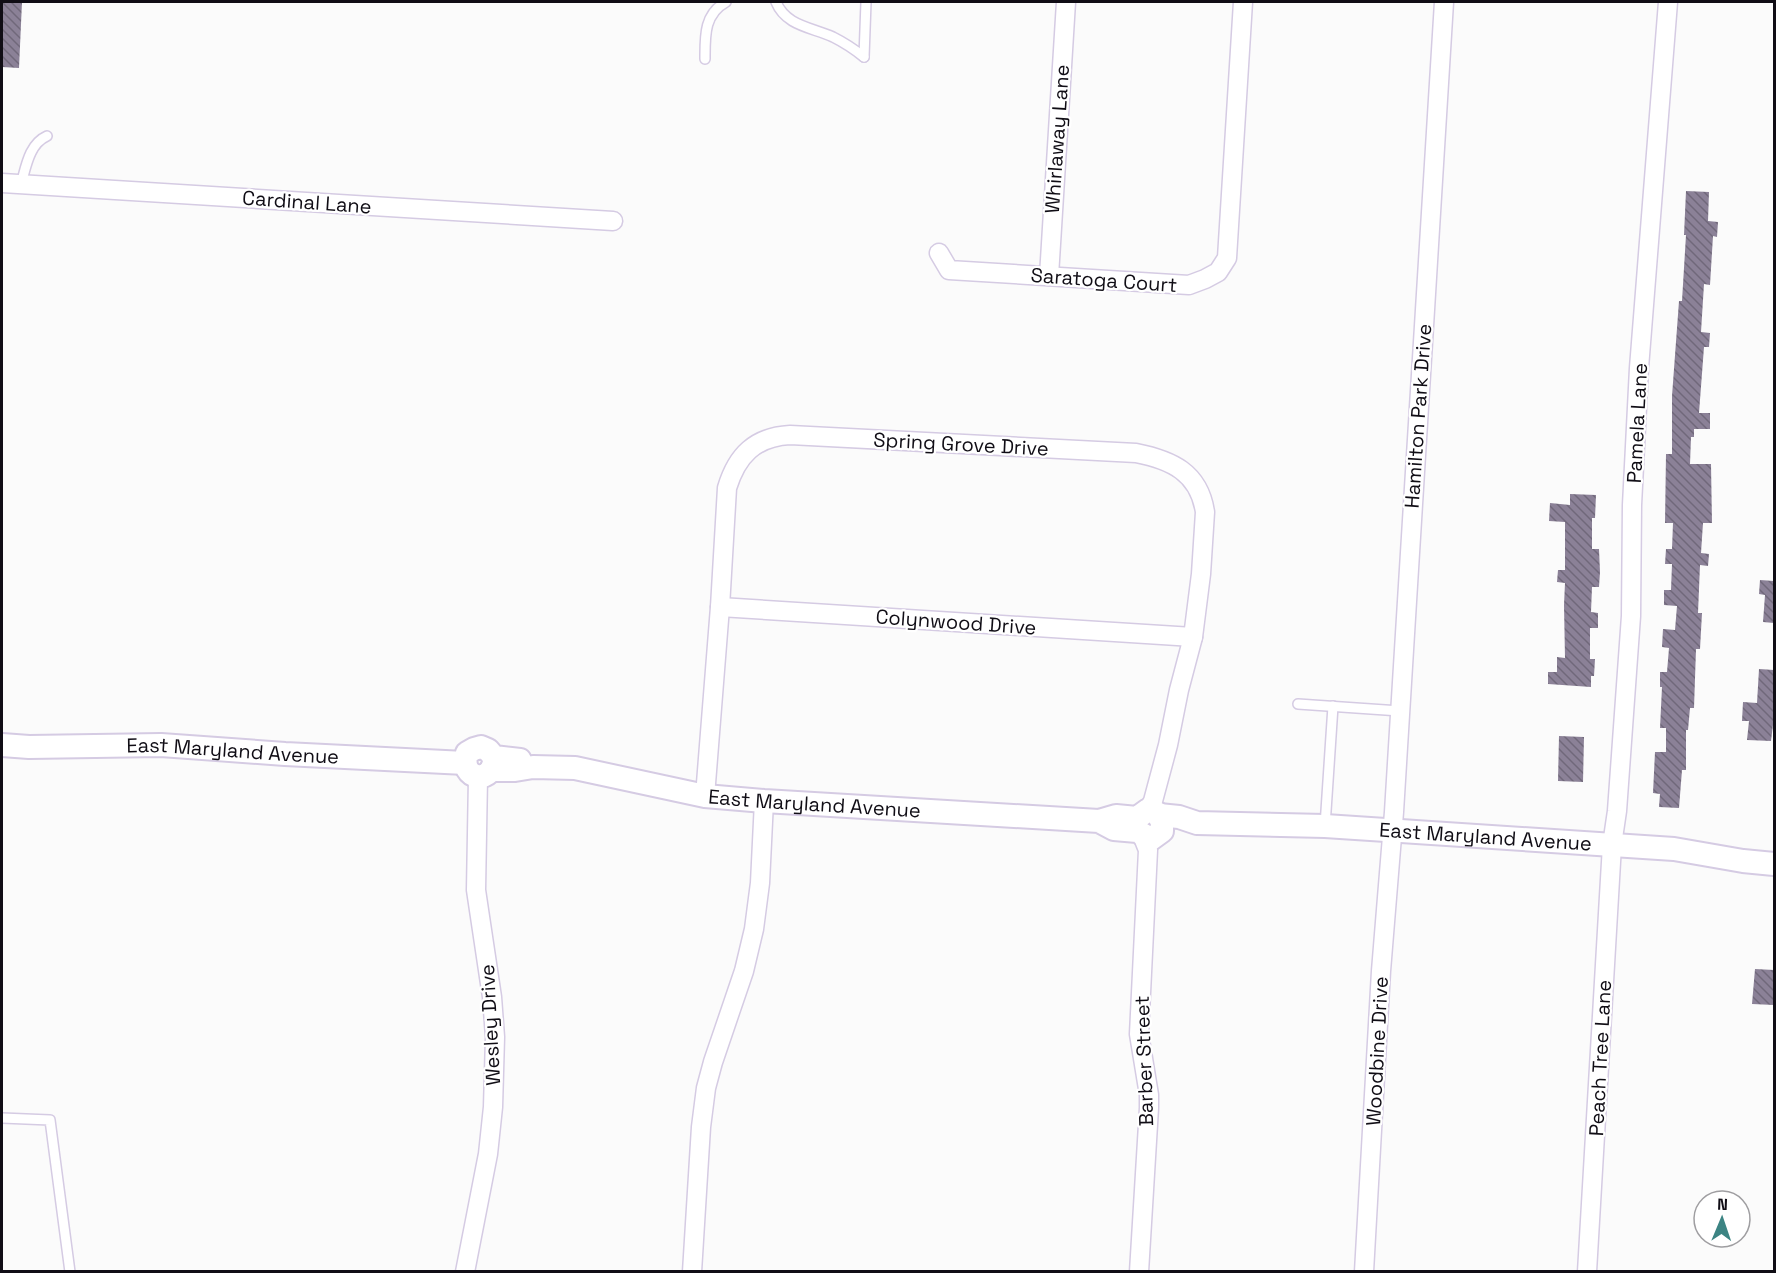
<svg xmlns="http://www.w3.org/2000/svg" width="1776" height="1273" font-family="'Space Grotesk',sans-serif">
<style>
.building{fill:url(#building-back-hatch)}
.lines{fill:none;stroke-linecap:round;stroke-linejoin:round}
.service-casing{stroke:#d5cbe3;stroke-width:12}
.minor-casing{stroke:#d5cbe3;stroke-width:21}
.tertiary-casing{stroke:#d5cbe3;stroke-width:26}
.service{stroke:#fff;stroke-width:9}
.minor{stroke:#fff;stroke-width:18}
.tertiary{stroke:#fff;stroke-width:22}
.labels{text-anchor:middle;dominant-baseline:central;stroke-width:4.5;stroke-linejoin:round;paint-order:stroke}
.street-label{font-size:20px;fill:#100d15;stroke:#fff}
</style>
<defs>
<pattern id="building-back-hatch" width="6" height="6" patternUnits="userSpaceOnUse" patternTransform="scale(1.5)"><rect width="6" height="6" fill="#8b8197"/><path d="M-1 5l2 2M0 0l6 6M5-1l2 2" fill="none" stroke="#70687a"/></pattern>
</defs>
<rect width="100%" height="100%" fill="#fbfbfb"/>
<!-- building -->
<g class="building">
<polygon points="2,2 22,2 19,68 2,67"/>
<polygon points="1686,191 1709,192 1708,221 1718,222 1717,237 1713,236 1710,285 1704,284 1701,332 1710,333 1709,347 1704,347 1699,413 1710,413 1710,429 1694,429 1694,437 1691,437 1690,464 1711,464 1712,523 1703,523 1701,553 1709,554 1708,566 1700,565 1698,613 1702,613 1700,649 1696,649 1694,708 1690,708 1688,730 1686,730 1686,770 1682,770 1679,808 1659,807 1660,794 1653,793 1655,752 1666,752 1666,728 1660,728 1662,687 1660,687 1660,672 1667,672 1669,648 1662,647 1663,629 1675,630 1677,606 1664,605 1664,590 1671,590 1672,564 1665,564 1666,549 1672,549 1673,523 1665,523 1666,454 1672,454 1672,396 1679,301 1682,301 1686,235 1684,235"/>
<polygon points="1570,494 1596,495 1595,518 1592,518 1592,549 1599,549 1600,572 1599,587 1592,587 1591,612 1598,613 1598,628 1590,628 1590,659 1595,659 1594,676 1591,676 1591,687 1548,684 1548,672 1557,672 1557,657 1565,658 1564,605 1565,583 1557,582 1558,570 1565,570 1565,522 1549,521 1550,503 1570,505"/>
<polygon points="1760,580 1774,581 1774,623 1763,622 1765,595 1759,594"/>
<polygon points="1759,669 1774,670 1774,725 1773,725 1771,741 1747,740 1749,721 1742,721 1743,702 1757,703"/>
<polygon points="1559,736 1584,737 1583,782 1558,781"/>
<polygon points="1755,969 1774,970 1774,1005 1752,1004"/>
</g>
<g class="lines">
<defs>
<g id="service">
<path d="M776,2c10,24 35,25 57,35 12,6 21,12 31,20"/>
<polyline points="864,57 866,2"/>
<path d="M705,59c0,-23 -1,-45 21,-57"/>
<path d="M21,184c5,-17 8,-40 26,-48"/>
<polyline points="1298,704 1400,711"/>
<polyline points="1325,826 1333,706"/>
<polyline points="2,1118 50,1120 70,1272"/>
</g>
<g id="minor">
<polyline points="2,183 613,221"/>
<polyline points="939,253 949,270 1189,285 1205,279 1218,272 1227,258 1243,2"/>
<polyline points="1049,276 1066,2"/>
<polyline points="720,607 1193,637"/>
<path d="M705,796l15,-189 7,-119c10,-33 28,-51 63,-53l346,18c35,7 63,19 69,59l-4,62 -8,63 -14,53 -11,55 -15,56 -5,9"/>
<polyline points="465,1272 488,1154 493,1107 495,1037 492,997 476,890 478,777"/>
<polyline points="692,1272 701,1127 706,1088 713,1062 744,971 754,929 760,883 764,801"/>
<polyline points="1139,1272 1149,1108 1149,1095 1139,1034 1148,850 1142,835"/>
<polyline points="1364,1272 1381,971 1394,812 1444,2"/>
<polyline points="1587,1272 1612,845 1617,811 1631,616 1632,505 1639,368 1668,2"/>
</g>
<g id="tertiary">
<path id="s1" d="M2,745l27,2 132,-2 124,9 180,9"/>
<path d="M494,758c1,27 -36,23 -27,-5l7,-4 7,-2 7,3 6,7 26,3"/>
<path id="s2" d="M491,770h24l18,-3 42,1 130,28 59,5 335,20 17,-5 21,2 11,-8 9,3 5,9v9l-11,8 -14,-8 -23,-2 -15,-8"/>
<path id="s3" d="M1159,815l20,2 18,6 128,3 349,23 69,12 31,3"/>
</g>
</defs>
<!-- service casing -->
<use href="#service" class="service-casing"/>
<!-- minor casing -->
<use href="#minor" class="minor-casing"/>
<!-- tertiary casing -->
<use href="#tertiary" class="tertiary-casing"/>
<!-- service -->
<use href="#service" class="service"/>
<!-- minor -->
<use href="#minor" class="minor"/>
<!-- tertiary -->
<use href="#tertiary" class="tertiary"/>
</g>
<g class="labels">
<!-- street labels -->
<g class="street-label">
<text transform="translate(1057 139) rotate(-86)">Whirlaway Lane</text>
<text transform="translate(307 202) rotate(4)">Cardinal Lane</text>
<text transform="translate(1104 280) rotate(4)">Saratoga Court</text>
<text transform="translate(1418 416) rotate(-86)">Hamilton Park Drive</text>
<text transform="translate(1637 423) rotate(-87)">Pamela Lane</text>
<text transform="translate(961 444) rotate(3)">Spring Grove Drive</text>
<text transform="translate(956 622) rotate(4)">Colynwood Drive</text>
<text stroke="none"><textPath href="#s1" startOffset="231">East Maryland Avenue</textPath></text>
<text stroke="none"><textPath href="#s2" startOffset="327">East Maryland Avenue</textPath></text>
<text stroke="none"><textPath href="#s3" startOffset="328">East Maryland Avenue</textPath></text>
<text transform="translate(490 1025) rotate(-93)">Wesley Drive</text>
<text transform="translate(1377 1051) rotate(-87)">Woodbine Drive</text>
<text transform="translate(1600 1058) rotate(-87)">Peach Tree Lane</text>
<text transform="translate(1144 1061) rotate(-92)">Barber Street</text>
</g>
</g>
<!-- border -->
<rect width="1776" height="1273" fill="none" stroke="#100d15" stroke-width="6"/>
<!-- north arrow -->
<g transform="translate(1722 1219) rotate(2)"><circle r="28" fill="#ffffff" stroke="#9f9ea1" stroke-width="1.5"/>
<path d="M0-4.5L10 22L0 15L-10 22Z" fill="#3c8483"/>
<text y="-9" font-size="16" font-weight="bold" text-anchor="middle" fill="#100d15">N</text>
</g>
</svg>
